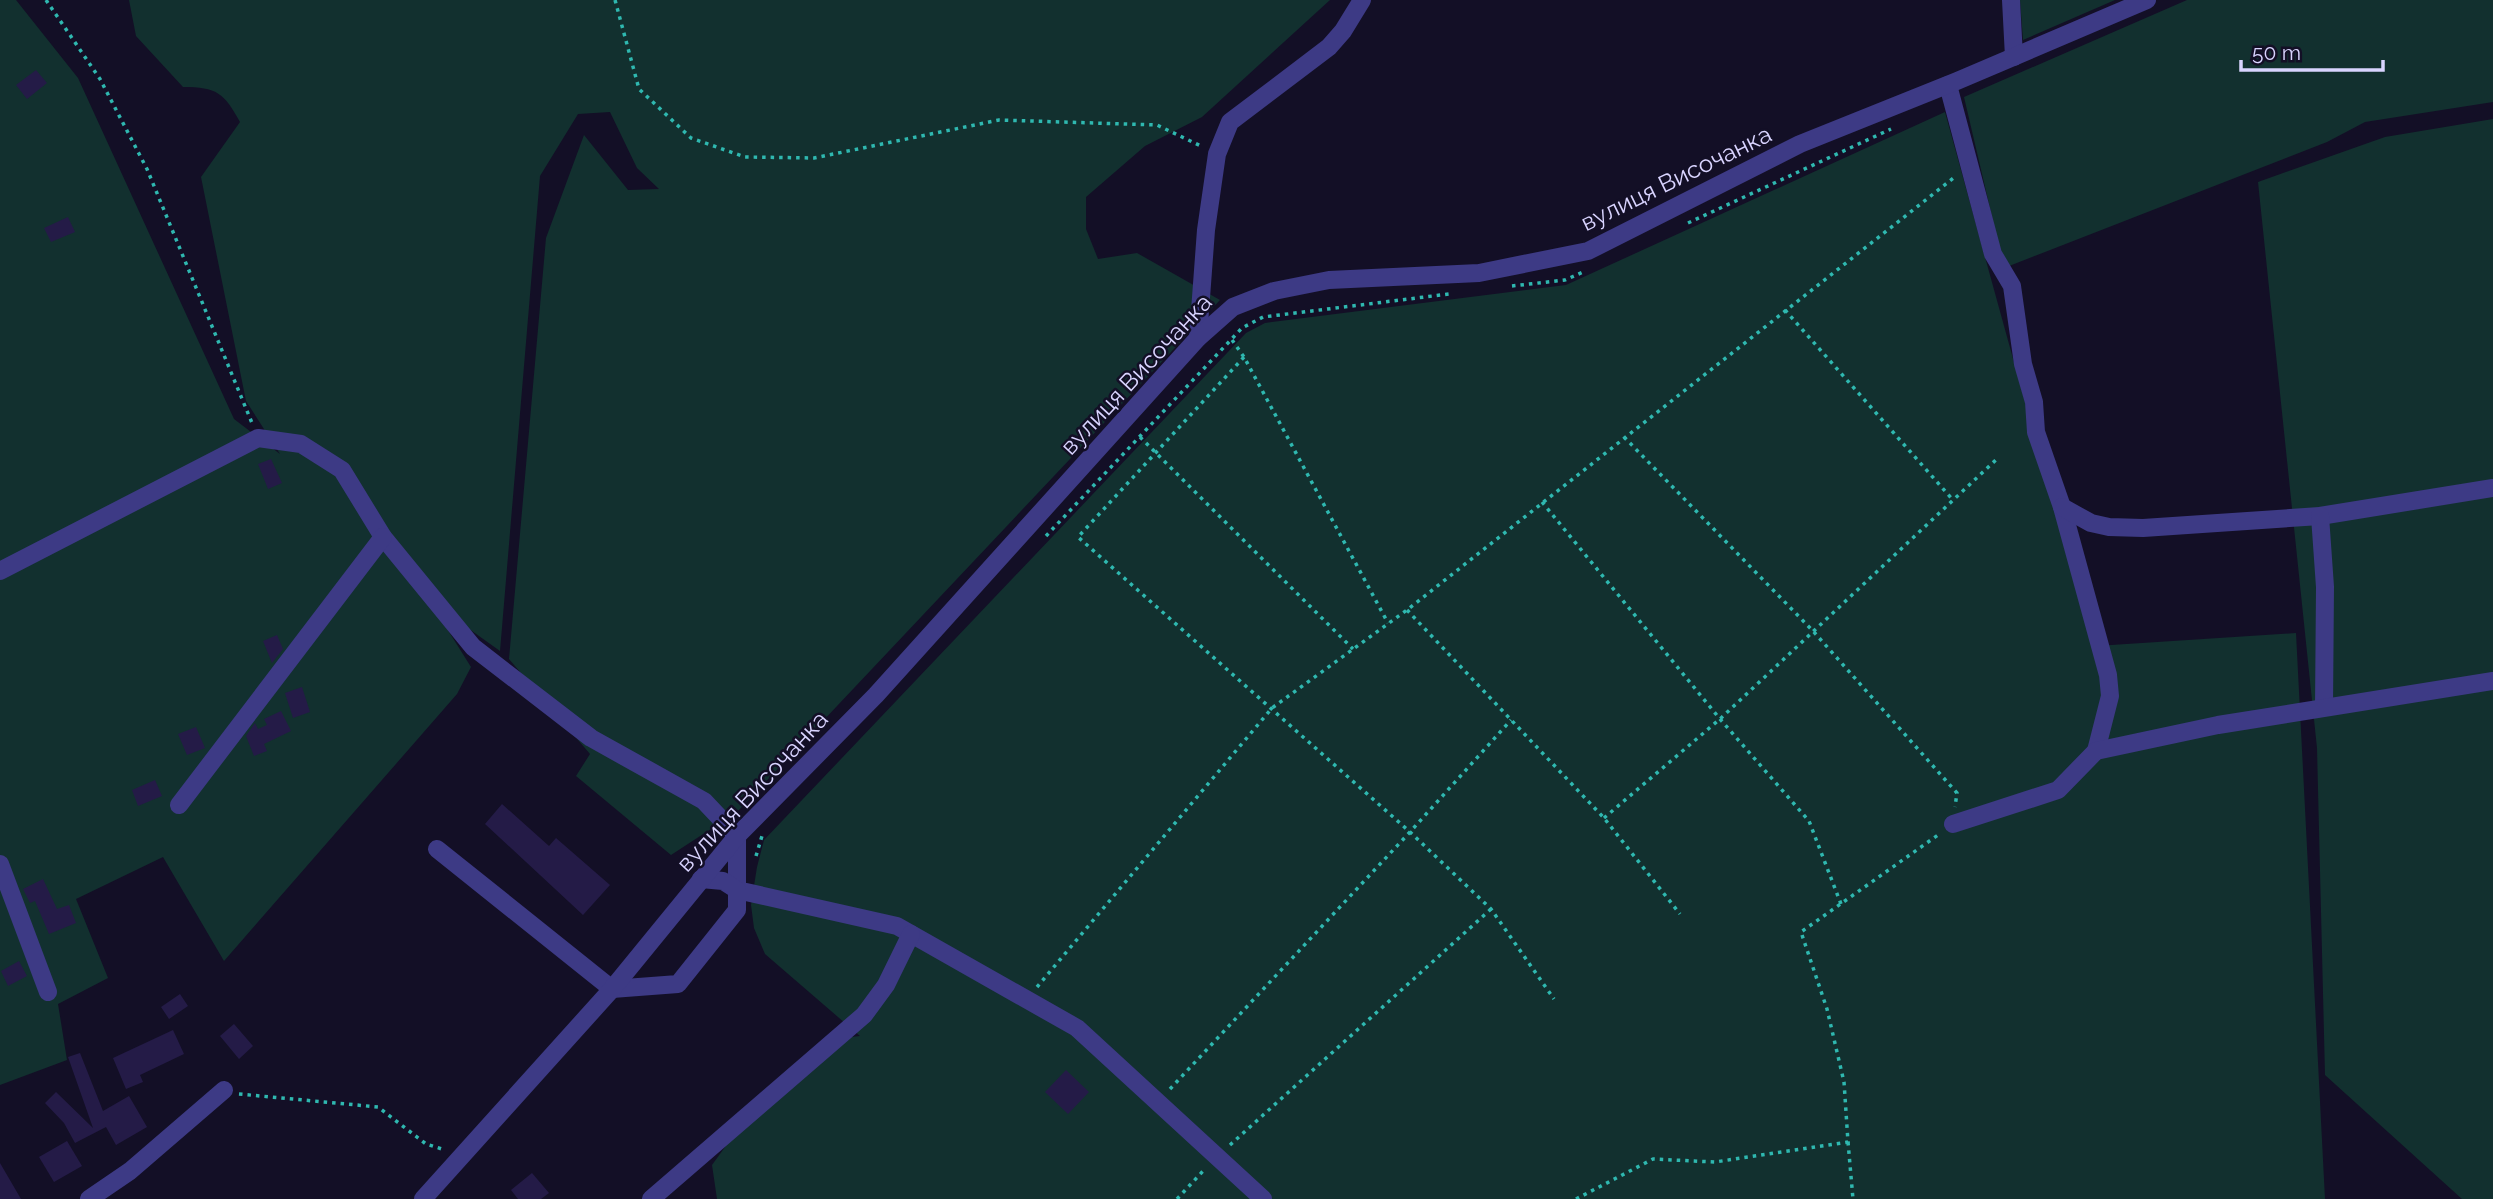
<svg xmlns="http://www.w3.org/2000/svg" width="2493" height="1199" font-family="Raleway,sans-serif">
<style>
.green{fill:#12302f}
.building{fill:#241b47}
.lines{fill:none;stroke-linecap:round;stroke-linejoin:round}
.path{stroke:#2fb8b0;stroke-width:3.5;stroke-dasharray:3.5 5;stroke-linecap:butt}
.minor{stroke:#3d3a85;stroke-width:18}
.labels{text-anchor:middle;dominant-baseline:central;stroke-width:5;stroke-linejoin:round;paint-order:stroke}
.street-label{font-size:24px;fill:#d9d4ff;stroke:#130f26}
</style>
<rect width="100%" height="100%" fill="#130f26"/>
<!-- green -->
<g class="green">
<path d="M0,0h16l62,78 156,341 46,35 -34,-53 -45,-224 39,-55c-16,-29 -23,-35 -57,-35l-47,-51 -7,-36h1201l-128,117 -57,29 -59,51v32l12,30 39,-6 83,47 -483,512 -66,43 -95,-79 14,-22 -81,-95 37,-421 38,-103 44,55 31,-1 -22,-21 -27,-56 -32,2 -38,62 -40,475 -42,-30 -66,-80 79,126 -14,27 -233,267 -61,-104 -87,42 32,79 -50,26 9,56 -67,25z"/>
<polygon points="2020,0 2115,0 2023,40"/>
<polygon points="2187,0 2493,0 2493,102 2365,122 2327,142 2004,268 1964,97"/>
<polygon points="1945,112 2073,576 2096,646 2296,633 2325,1199 717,1199 712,1165 733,1136 842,1038 860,1036 765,954 754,928 751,905 757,867 764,840 1246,333 1265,323 1566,285"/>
<polygon points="2493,119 2493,1199 2462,1199 2325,1075 2317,748 2258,182 2385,137"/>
</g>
<!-- building -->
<g class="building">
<polygon points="36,70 47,83 27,99 16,85"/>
<polygon points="68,217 75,232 51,242 44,228"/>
<polygon points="271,459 282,483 268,489 258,464"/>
<polygon points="277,635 283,649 272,663 263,641"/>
<polygon points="302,687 310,712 293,718 285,693"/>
<polygon points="281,711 291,731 264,744 267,751 254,756 246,736 255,723 258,729 267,725 264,719"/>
<polygon points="196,727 205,748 187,755 178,734"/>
<polygon points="155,780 162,796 138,806 132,790"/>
<polygon points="502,804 549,846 556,838 610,885 583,915 485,824"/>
<polygon points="43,879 57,909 69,905 76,923 49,934 35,901 30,903 23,889"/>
<polygon points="19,961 27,976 8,986 1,971"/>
<polygon points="180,994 188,1006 169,1019 161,1007"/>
<polygon points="234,1024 253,1046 239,1059 220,1036"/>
<polygon points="173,1030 184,1054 140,1075 143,1082 126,1089 113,1058"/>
<polygon points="80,1053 103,1111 129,1096 147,1127 116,1145 106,1127 75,1143 64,1123 45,1103 56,1092 93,1128 68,1057"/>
<polygon points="1066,1070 1089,1092 1068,1114 1045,1092"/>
<polygon points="67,1141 82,1166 54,1182 39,1157"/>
<polygon points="0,1163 21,1199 0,1199"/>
<polygon points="532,1173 549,1193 541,1199 518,1199 511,1190"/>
</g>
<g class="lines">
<!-- path -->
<g class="path">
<polyline points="46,0 100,79 147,169 252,423"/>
<polyline points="615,0 639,89 691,138 745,157 814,158 999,120 1157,125 1203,147"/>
<polyline points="1688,223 1891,129"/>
<polyline points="1512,286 1565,280 1583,272"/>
<polyline points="1785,310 1953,500"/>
<polyline points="1232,340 1244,357 1388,623"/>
<polyline points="1244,357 1078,537 1410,832 1491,909 1554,999"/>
<polyline points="1140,437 1353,649"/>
<polyline points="1624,437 1813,631 1957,793 1955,807"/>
<polyline points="1542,502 1720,719 1809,821 1841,904"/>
<polyline points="1046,536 1242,328 1263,317 1449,294"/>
<polyline points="1407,610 1604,818 1680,914"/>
<polyline points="1604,818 1720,719 1999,457"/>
<polyline points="756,856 762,836"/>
<polyline points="1037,987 1272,708 1407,610 1956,176"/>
<polyline points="1170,1089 1410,832 1511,720"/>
<polyline points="239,1094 378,1107 426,1144 445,1150"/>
<polyline points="1848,1142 1853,1199"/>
<polyline points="1230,1145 1491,909"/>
<polyline points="1177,1199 1204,1170"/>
<polyline points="1576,1199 1653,1159 1715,1162 1848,1142 1844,1082 1827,1009 1801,932 1938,835"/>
</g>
<!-- minor -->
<g class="minor">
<polyline points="2011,0 2014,57"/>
<polyline points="1948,85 1993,254 2012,286 2023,364 2034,402 2036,432 2062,507 2108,675 2110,696 2096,751"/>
<polyline points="1198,338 1206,230 1217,154 1230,122 1329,47 1343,31 1362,0"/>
<polyline points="2062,507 2091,523 2109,527 2143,528 2320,516 2493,488"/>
<polyline points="2320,516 2325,587 2324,707"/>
<polyline points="0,571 258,438 301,444 342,470 383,537 473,647 591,738 704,801 737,836 737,890 897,926 1077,1028 1263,1199"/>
<polyline points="179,805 383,537"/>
<polyline points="1953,824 2058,790 2096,751 2218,725 2493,681"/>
<polyline points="437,849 612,989 678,984 737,910 737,890 723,881 701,879"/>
<polyline points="0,864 48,992"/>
<polyline points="89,1199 130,1171 224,1090"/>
<polyline points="423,1199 612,989 737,836 876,695 1198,338 1233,307 1274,291 1329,280 1479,273 1588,251 1800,144 1957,81 2147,0"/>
<polyline points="651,1199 864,1015 886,985 911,934"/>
</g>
</g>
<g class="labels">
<!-- street labels -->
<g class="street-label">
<text transform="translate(1676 178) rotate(-26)">вулиця Височанка</text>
<text transform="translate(1136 374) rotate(-47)">вулиця Височанка</text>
<text transform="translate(752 791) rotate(-47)">вулиця Височанка</text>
</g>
</g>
<!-- scale -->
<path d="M2241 60v10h142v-10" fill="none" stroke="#d9d4ff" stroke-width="3.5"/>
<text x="2252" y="60" font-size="21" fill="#d9d4ff" stroke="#130f26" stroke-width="5" paint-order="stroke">50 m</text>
</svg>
